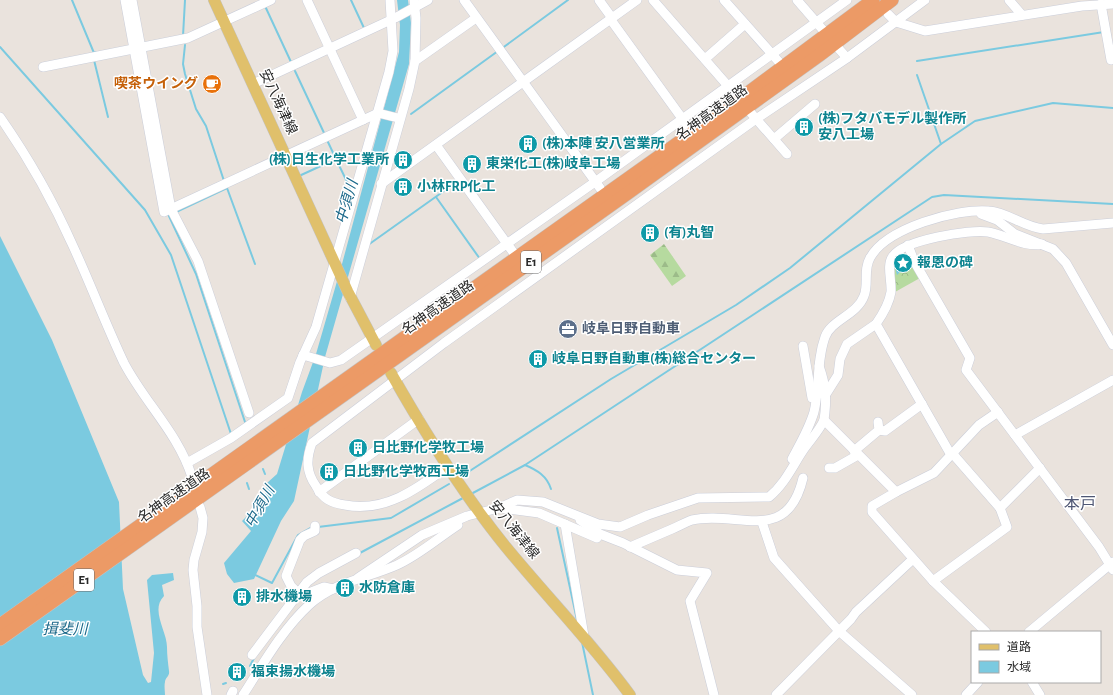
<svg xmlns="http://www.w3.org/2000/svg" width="1113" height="695" font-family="'Alegreya Sans','Noto Sans JP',sans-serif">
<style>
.forest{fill:url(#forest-firs)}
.park{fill:url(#park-crowns)}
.water{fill:#7bcae0}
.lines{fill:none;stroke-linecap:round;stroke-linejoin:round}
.stream{stroke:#7bcae0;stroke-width:2}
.minor-casing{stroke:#cbced9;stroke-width:10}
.major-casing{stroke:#c3c3c3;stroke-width:12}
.highway-casing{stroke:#c3c3c3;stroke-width:14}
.minor{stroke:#fff;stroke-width:9}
.major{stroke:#e0c06b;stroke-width:11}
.highway{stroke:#ec9a66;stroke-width:13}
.labels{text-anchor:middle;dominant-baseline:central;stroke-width:3;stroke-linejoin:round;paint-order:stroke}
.shield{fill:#fff;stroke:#696969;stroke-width:1}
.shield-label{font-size:13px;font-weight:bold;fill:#292929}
.food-label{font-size:14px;font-weight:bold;fill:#c56008;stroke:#fff;text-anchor:end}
.street-label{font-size:14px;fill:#292929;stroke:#fff}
.culture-label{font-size:14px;font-weight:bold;fill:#0d838f;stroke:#fff;text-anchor:start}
.service-label{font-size:14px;font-weight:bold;fill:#4e5e75;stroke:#fff;text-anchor:start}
.water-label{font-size:15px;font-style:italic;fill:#1c698a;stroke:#fff}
.quarter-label{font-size:16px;fill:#4f5774;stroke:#fff}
</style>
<defs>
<pattern id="forest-firs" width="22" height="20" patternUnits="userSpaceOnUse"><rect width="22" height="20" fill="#b6da9f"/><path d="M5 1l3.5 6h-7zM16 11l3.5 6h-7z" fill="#9cbb89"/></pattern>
<pattern id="park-crowns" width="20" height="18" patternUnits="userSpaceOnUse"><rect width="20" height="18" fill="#b6da9f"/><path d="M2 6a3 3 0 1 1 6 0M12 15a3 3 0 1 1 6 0" fill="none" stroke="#9cbb89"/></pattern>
</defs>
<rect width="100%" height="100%" fill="#eae3dd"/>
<!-- forest -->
<polygon class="forest" points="664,244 686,276 672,286 650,255"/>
<!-- park -->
<polygon class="park" points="904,252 920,278 895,292 893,258"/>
<!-- water -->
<g class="water">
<polygon points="397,0 408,0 411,23 409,64 325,357 294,501 281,521 254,579 234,583 227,574 224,563 251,531 242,521 264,499 267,483 277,474 302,392 316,354 342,264 399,52 400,25"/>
<path d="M0,236l52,104 67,162 4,87 20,86 5,8 3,-1 3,-29 -7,-73 5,-5 21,-2 1,7 -12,5 2,11c-14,14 3,35 3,51 0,8 1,16 2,24 1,5 -4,7 -4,11 -1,4 0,9 0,13h-165z"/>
<polygon points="897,259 903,269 897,275 895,267"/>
</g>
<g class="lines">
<!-- stream -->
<g class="stream">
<polyline points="72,0 94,53 96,52"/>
<polyline points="351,0 364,28"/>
<polyline points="265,6 291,62"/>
<polyline points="183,36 185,0"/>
<polyline points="185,45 183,64 185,74 196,109 206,126 224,181"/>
<polyline points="0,47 145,210 171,255 231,434"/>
<polyline points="501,49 568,0"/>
<polyline points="94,60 108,117"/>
<polyline points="917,61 1104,32"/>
<polyline points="295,71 325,135"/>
<polyline points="917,75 941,144"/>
<polyline points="411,114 498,51"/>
<polyline points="327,140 336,159"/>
<polyline points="299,176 336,159 351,190"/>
<polyline points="436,197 480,259"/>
<polyline points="176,212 227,188 255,264"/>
<polyline points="168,214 196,274 246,425"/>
<polyline points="368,245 458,181"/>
<path d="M525,465c12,5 22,11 26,24"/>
<polyline points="263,469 265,474"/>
<polyline points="462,476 611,379 736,305 790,268 941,144 975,121 1053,103 1113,108"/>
<polyline points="247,483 249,489"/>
<polyline points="471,494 525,465 932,197 944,195 1113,204"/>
<polyline points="318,527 391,518 449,484"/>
<polyline points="557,528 577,620"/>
<polyline points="358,554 463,498"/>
<polyline points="253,574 272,583 298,535 312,527"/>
<polyline points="582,642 593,695"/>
<polyline points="250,666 254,658"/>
<polyline points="223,684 226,683"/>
</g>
<defs>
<g id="minor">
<polyline points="125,0 164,212 378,113 398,118"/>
<polyline points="132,0 171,209 198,261 249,413"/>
<polyline points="307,0 363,120"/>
<polyline points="414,0 416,18 415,61"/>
<polyline points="464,0 600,188"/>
<polyline points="599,0 612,18"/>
<polyline points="653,0 735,94"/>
<polyline points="724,0 779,62"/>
<polyline points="797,0 823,30"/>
<polyline points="1009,0 1022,15"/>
<polyline points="1101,4 1111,60"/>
<polyline points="888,14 896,22 925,31 1082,6 1113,4"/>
<polyline points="611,20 689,128"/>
<polyline points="839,49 847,58"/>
<polyline points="705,59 745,24"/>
<polyline points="43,67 188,38 271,0"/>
<polyline points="253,84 395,18 428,0"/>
<polyline points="751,113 787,154"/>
<path d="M0,117c28,40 53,84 73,129 18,39 33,79 51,117 21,40 54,70 68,114"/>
<polyline points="774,139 815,104"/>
<polyline points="436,145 513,252"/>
<polyline points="381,184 637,0"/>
<polyline points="981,214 997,220 1015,234 1053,249 1066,263 1113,345"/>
<polyline points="908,245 914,261 970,358 966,370 1099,547 1113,570"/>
<polyline points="350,298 409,89 415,61 476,18"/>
<polyline points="419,306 424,315"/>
<polyline points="803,346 812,398"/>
<polyline points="303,355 330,363 341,360 595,182 847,0"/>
<path d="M819,366c7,19 8,34 5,54"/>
<polyline points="826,394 838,375 840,359 847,344 876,324"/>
<polyline points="879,430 885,431 922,404"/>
<polyline points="1015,435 1113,380"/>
<polyline points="854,451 879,430 878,422"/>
<polyline points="952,453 1000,508"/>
<path d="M951,455l-75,-131c7,-10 13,-20 15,-32 1,-11 -5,-27 2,-36 11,-16 77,-27 95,-24 17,3 37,16 54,12"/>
<path d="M792,459c8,-15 17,-30 22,-47 6,-24 2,-50 11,-75 6,-17 32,-22 39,-41 5,-12 -1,-26 6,-38 16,-30 87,-50 119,-47 18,1 35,16 54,18l70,-6"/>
<polyline points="187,463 231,438 288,398 300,362 316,327 389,72 393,51 390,0"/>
<path d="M447,467c-30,22 -63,46 -102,38 -14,-2 -22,-6 -29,-19 -10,-14 -10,-27 -4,-43l132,-100 312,-224 91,-61 78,-58"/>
<polyline points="829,468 835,468 858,455"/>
<polyline points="319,492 419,419"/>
<polyline points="896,492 934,473 979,425 998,412"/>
<polyline points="200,507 203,518 202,532 194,560 193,570 197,606 197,627 207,695"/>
<polyline points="500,508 539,513 597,538"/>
<polyline points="580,520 600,534 623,543 677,570 707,573 690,601 714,695"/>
<polyline points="762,522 774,558 839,631 912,695"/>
<polyline points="565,524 584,636"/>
<polyline points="315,526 315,531 304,536 300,540 286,576 291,586 301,596 324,587 333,589"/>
<path d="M630,547c14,-6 28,-12 42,-18 7,-3 14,-7 20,-9 46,-10 95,26 111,-42"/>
<path d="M358,578l64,-43 45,-19 32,-8 18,-8 26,2 55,22 22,3 28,-12 50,-17 71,-1c16,-13 24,-32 35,-48 7,-10 15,-18 20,-29l72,72 -24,14v6l61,69 53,51"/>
<polyline points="933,581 1007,527 1000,508 1040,468"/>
<polyline points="1029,632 1113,562"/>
<polyline points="252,655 307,582 319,573 356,553"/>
<polyline points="1032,682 1040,695"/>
<polyline points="231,695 233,691"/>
<path d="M243,695c20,-31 39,-65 66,-90 25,-23 59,-27 88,-40 22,-10 41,-27 61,-40"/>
<polyline points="776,695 851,619 856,612 913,559"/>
<polyline points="966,695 978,682"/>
</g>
<g id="major">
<polyline points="214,0 348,292 376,345"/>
<path d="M391,373c34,60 71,120 115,174 41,50 86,96 124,148"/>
</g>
<g id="highway">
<polyline points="0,625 737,101 873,0"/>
<polyline points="0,639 628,193 821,54 892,0"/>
</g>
</defs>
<!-- minor casing -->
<use href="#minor" class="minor-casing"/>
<!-- major casing -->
<use href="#major" class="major-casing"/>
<!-- highway casing -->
<use href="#highway" class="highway-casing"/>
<!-- minor -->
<use href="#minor" class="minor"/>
<!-- major -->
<use href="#major" class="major"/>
<!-- highway -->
<use href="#highway" class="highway"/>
</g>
<!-- icons -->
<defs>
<symbol id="cafe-disc" viewBox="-11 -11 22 22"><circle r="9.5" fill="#e8710a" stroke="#fff"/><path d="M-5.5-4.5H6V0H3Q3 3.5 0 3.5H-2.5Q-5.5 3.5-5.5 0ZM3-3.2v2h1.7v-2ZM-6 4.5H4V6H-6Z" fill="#fff"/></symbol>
<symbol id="building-disc" viewBox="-11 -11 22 22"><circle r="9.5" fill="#0f9aa8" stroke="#fff"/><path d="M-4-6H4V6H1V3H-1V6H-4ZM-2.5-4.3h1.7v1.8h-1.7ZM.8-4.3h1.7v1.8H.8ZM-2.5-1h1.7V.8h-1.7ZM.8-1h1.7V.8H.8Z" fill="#fff"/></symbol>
<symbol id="sight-disc" viewBox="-11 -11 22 22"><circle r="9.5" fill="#0f9aa8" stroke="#fff"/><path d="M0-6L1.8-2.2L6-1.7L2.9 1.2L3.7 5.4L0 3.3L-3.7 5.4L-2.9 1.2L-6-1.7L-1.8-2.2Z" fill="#fff"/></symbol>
<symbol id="office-disc" viewBox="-11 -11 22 22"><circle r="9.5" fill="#5c6f8a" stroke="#fff"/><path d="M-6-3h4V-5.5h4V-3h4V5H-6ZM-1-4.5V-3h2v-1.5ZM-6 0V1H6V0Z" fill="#fff"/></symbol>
</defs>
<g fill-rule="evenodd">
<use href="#cafe-disc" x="201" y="73" width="22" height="22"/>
<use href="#building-disc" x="793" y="116" width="22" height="22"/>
<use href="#building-disc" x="517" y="133" width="22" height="22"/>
<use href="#building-disc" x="392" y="149" width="22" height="22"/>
<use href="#building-disc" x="461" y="153" width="22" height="22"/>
<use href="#building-disc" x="392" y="176" width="22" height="22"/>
<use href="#building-disc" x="639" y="222" width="22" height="22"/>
<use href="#sight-disc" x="892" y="252" width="22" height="22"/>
<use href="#office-disc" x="557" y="318" width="22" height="22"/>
<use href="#building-disc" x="527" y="348" width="22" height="22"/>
<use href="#building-disc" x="347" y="437" width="22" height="22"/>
<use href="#building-disc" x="318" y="461" width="22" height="22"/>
<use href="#building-disc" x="334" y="577" width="22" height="22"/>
<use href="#building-disc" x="231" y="586" width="22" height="22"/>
<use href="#building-disc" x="226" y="661" width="22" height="22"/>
</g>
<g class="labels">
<!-- shield labels -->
<g class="shield">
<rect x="521" y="251" width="20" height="22" rx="3"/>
<rect x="74" y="569" width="20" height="22" rx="3"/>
</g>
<g class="shield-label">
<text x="531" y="262">E1</text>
<text x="84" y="580">E1</text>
</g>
<!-- food labels -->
<g class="food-label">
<text x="198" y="84">喫茶ウイング</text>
</g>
<!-- street labels -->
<g class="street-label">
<text transform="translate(278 102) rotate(65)">安八海津線</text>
<text transform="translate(712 113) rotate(-36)">名神高速道路</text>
<text transform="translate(438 308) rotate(-35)">名神高速道路</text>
<text transform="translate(174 496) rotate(-35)">名神高速道路</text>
<text transform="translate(514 530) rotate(51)">安八海津線</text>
</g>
<!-- culture labels -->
<g class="culture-label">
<text x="818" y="119">(株)フタバモデル製作所<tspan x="818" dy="16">安八工場</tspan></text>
<text x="542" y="144">(株)本陣 安八営業所</text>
<text x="389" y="160" text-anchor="end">(株)日生化学工業所</text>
<text x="486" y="164">東栄化工(株)岐阜工場</text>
<text x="417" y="187">小林FRP化工</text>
<text x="664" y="233">(有)丸智</text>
<text x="917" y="263">報恩の碑</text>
<text x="552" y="359">岐阜日野自動車(株)総合センター</text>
<text x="372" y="448">日比野化学牧工場</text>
<text x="343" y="472">日比野化学牧西工場</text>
<text x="359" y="588">水防倉庫</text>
<text x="256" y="597">排水機場</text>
<text x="251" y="672">福束揚水機場</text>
</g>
<!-- service labels -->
<g class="service-label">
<text x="582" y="329">岐阜日野自動車</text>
</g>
<!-- water labels -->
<g class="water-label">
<text transform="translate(347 202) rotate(-74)">中須川</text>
<text transform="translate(260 507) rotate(-61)">中須川</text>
<text x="65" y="629">揖斐川</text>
</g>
<!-- quarter labels -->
<g class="quarter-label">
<text x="1080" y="504">本戸</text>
</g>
</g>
<!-- legend -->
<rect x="971" y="631" width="130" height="52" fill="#ffffff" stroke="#a9a9a9"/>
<rect x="979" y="644" width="20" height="6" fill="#e0c06b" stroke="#a9a9a9"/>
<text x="1007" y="651" font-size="12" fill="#292929">道路</text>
<rect x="979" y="661" width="20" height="12" fill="#7bcae0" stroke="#a9a9a9"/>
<text x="1007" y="671" font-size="12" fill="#292929">水域</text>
</svg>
